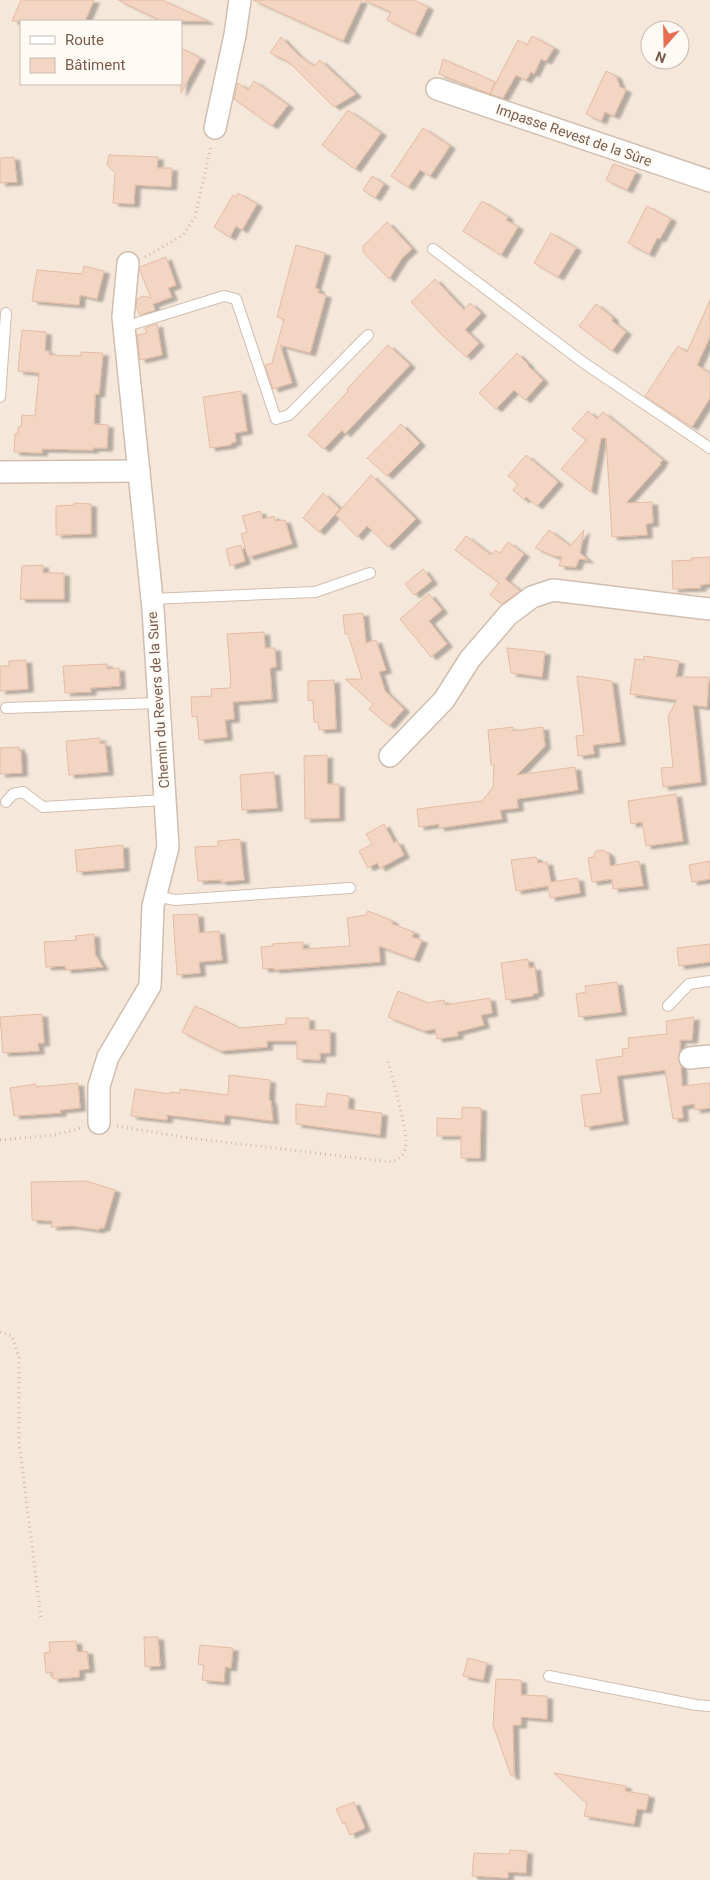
<svg xmlns="http://www.w3.org/2000/svg" width="710" height="1880" font-family="Roboto,sans-serif">
<style>
.residential{fill:#f5e8da;fill-rule:evenodd}
.building{fill:#f3d5c3;stroke:#e6bba3;filter:url(#shadow)}
.lines{fill:none;stroke-linecap:round;stroke-linejoin:round}
.service-casing{stroke:#d1beb0;stroke-width:12}
.minor-casing{stroke:#d1beb0;stroke-width:24}
.path{stroke:#d9b8a5;stroke-width:3;stroke-dasharray:1 4;stroke-linecap:butt}
.service{stroke:#fff;stroke-width:10}
.minor{stroke:#fff;stroke-width:21}
.labels{text-anchor:middle;dominant-baseline:central;stroke-width:4;stroke-linejoin:round;paint-order:stroke}
.street-label{font-size:14px;fill:#7a5c4d;stroke:#fffaf3}
</style>
<defs>
<filter id="shadow"><feDropShadow dx="5.5" dy="3" stdDeviation="1" flood-color="#0004"/></filter>
</defs>
<rect width="100%" height="100%" fill="#fdf6ec"/>
<!-- residential -->
<path class="residential" d="M0,0h710v1880h-710zM21,21h160v63h-160zM650,30h30v30h-30z"/>
<!-- building -->
<g class="building">
<polygon points="21,0 94,0 85,21 12,21"/>
<polygon points="118,0 162,0 208,21 162,21"/>
<polygon points="253,0 362,0 343,41"/>
<polygon points="364,0 414,0 428,7 415,34 387,20 391,12"/>
<polygon points="532,36 554,48 546,61 541,59 534,74 531,72 526,80 516,75 503,98 490,94 518,40 527,45"/>
<polygon points="281,37 299,56 314,66 320,60 356,94 334,107 289,62 270,53"/>
<polygon points="181,48 200,58 181,93"/>
<polygon points="443,59 495,82 490,94 439,74"/>
<polygon points="606,71 616,76 620,87 626,90 614,116 605,112 601,121 586,114"/>
<polygon points="254,81 288,105 272,126 234,99 238,83 248,90"/>
<polygon points="348,110 381,133 355,169 322,145"/>
<polygon points="423,128 450,146 430,176 420,170 408,187 391,176"/>
<polygon points="109,155 158,157 157,168 172,168 171,187 135,185 134,204 113,203 115,173 107,165"/>
<polygon points="14,157 17,182 0,183 0,158"/>
<polygon points="613,164 636,172 627,190 606,180"/>
<polygon points="372,176 384,184 375,198 363,190"/>
<polygon points="238,193 257,204 242,230 236,226 230,237 214,227 233,195 236,197"/>
<polygon points="482,201 508,217 506,220 518,227 501,255 463,231"/>
<polygon points="647,206 671,219 660,239 657,238 649,254 628,243"/>
<polygon points="387,222 412,249 402,258 389,279 363,252 363,246"/>
<polygon points="551,233 576,248 558,277 534,263"/>
<polygon points="296,245 325,253 315,288 319,289 318,293 326,295 310,353 280,345 292,383 273,389 265,365 272,363 284,319 277,317"/>
<polygon points="166,257 176,285 168,288 172,297 153,304 155,310 140,315 136,307 137,299 143,296 151,298 140,271 140,267"/>
<polygon points="84,266 104,271 97,299 80,295 79,305 32,301 37,270 82,274"/>
<polygon points="435,279 464,310 470,303 481,313 465,330 479,343 466,357 440,333 411,302"/>
<polygon points="710,300 710,337 697,365 710,373 710,398 692,427 645,396 678,346 687,352"/>
<polygon points="596,304 613,318 612,321 626,332 612,351 579,326"/>
<polygon points="157,324 162,355 140,360 137,335 147,333 145,328"/>
<polygon points="22,330 46,332 45,351 49,351 49,355 81,356 81,352 103,353 99,394 95,394 94,424 108,425 107,448 93,448 93,450 42,449 42,453 14,452 15,434 18,434 18,427 21,427 22,415 35,416 39,373 18,371"/>
<polygon points="388,345 410,365 345,434 342,430 324,449 308,435 348,391 347,389"/>
<polygon points="517,353 529,365 528,366 543,380 525,400 514,390 496,409 479,393"/>
<polygon points="241,391 247,431 235,433 236,442 231,443 231,445 210,448 203,397"/>
<polygon points="588,411 597,419 603,412 663,460 660,463 661,464 626,503 652,502 653,523 646,524 647,535 612,537 606,438 601,438 591,492 561,469 586,440 572,429"/>
<polygon points="401,424 420,443 387,476 367,458"/>
<polygon points="526,455 558,482 537,506 526,497 524,500 513,490 518,484 508,476"/>
<polygon points="371,475 416,519 388,547 367,526 357,537 336,515"/>
<polygon points="323,493 340,509 319,532 303,518"/>
<polygon points="74,503 91,504 91,534 56,535 56,506 74,505"/>
<polygon points="260,511 263,519 274,516 275,521 285,520 292,544 248,557 241,534 247,532 242,516"/>
<polygon points="549,530 570,546 584,530 580,553 588,560 579,559 576,567 559,566 562,557 554,556 535,548"/>
<polygon points="466,536 491,555 495,550 500,553 508,542 524,554 505,579 520,591 502,604 490,595 499,583 455,550"/>
<polygon points="241,545 245,561 230,566 226,549"/>
<polygon points="710,557 710,584 700,585 701,588 673,589 672,561 692,560 691,558"/>
<polygon points="43,565 43,573 64,573 64,599 20,599 22,566"/>
<polygon points="423,569 432,581 414,595 405,584"/>
<polygon points="429,594 442,610 429,621 447,644 431,657 400,619"/>
<polygon points="363,613 366,643 376,640 386,670 379,672 385,691 404,709 389,726 369,709 373,704 345,679 362,679 348,634 345,634 343,615"/>
<polygon points="264,632 265,648 275,648 276,667 270,668 272,699 233,702 234,719 225,720 227,737 199,740 197,716 192,717 191,697 212,696 211,689 230,688 230,683 231,683 227,634"/>
<polygon points="507,648 545,652 542,677 511,673"/>
<polygon points="644,656 679,661 676,677 709,677 707,707 693,705 701,782 663,787 661,768 673,767 668,716 677,700 630,694 635,659 644,660"/>
<polygon points="26,660 28,689 0,691 0,666 9,666 9,661"/>
<polygon points="107,664 107,669 119,668 120,686 90,688 91,692 65,693 63,666"/>
<polygon points="577,676 612,681 620,742 593,745 594,754 578,756 576,736 584,735"/>
<polygon points="334,680 336,729 319,730 318,722 314,722 313,700 308,701 308,681"/>
<polygon points="513,727 513,731 543,727 545,746 517,775 575,767 578,790 517,799 518,808 500,810 502,819 439,828 439,824 419,827 417,809 482,801 493,787 494,765 491,765 488,730"/>
<polygon points="100,738 100,744 105,743 108,772 69,775 66,741"/>
<polygon points="19,747 19,751 21,751 22,773 0,774 0,748"/>
<polygon points="327,755 327,784 339,784 339,818 305,819 304,756"/>
<polygon points="274,772 277,808 242,810 240,775"/>
<polygon points="676,794 683,841 646,846 642,822 631,824 628,801"/>
<polygon points="384,824 394,843 397,841 404,855 380,868 377,863 368,868 359,851 372,844 366,834"/>
<polygon points="240,839 244,880 221,882 221,880 198,881 195,847 218,846 218,841"/>
<polygon points="123,845 124,868 77,872 75,850"/>
<polygon points="603,850 609,854 610,866 639,861 643,886 613,889 612,879 592,882 588,858 593,857 596,851"/>
<polygon points="536,857 538,863 547,862 551,882 578,878 580,893 550,898 548,886 516,891 511,860"/>
<polygon points="710,861 710,879 692,882 689,865"/>
<polygon points="368,911 393,921 392,924 414,932 412,937 422,940 414,959 379,946 380,962 274,970 274,968 263,969 261,947 273,946 272,944 303,942 303,949 350,946 347,918 366,915"/>
<polygon points="198,914 199,933 219,931 222,960 199,962 200,973 177,975 173,915"/>
<polygon points="94,934 95,954 103,967 66,970 65,966 46,967 44,942 76,940 75,936"/>
<polygon points="710,944 710,962 679,966 677,948"/>
<polygon points="528,959 529,968 535,967 538,993 533,994 533,996 506,1000 501,963"/>
<polygon points="617,982 621,1012 579,1017 576,994 586,992 585,986"/>
<polygon points="398,991 428,1003 444,1000 445,1005 490,998 492,1013 481,1015 484,1025 457,1032 458,1036 437,1039 435,1029 424,1031 388,1017"/>
<polygon points="195,1006 240,1028 286,1024 286,1018 309,1018 309,1030 330,1030 330,1053 320,1053 320,1060 297,1059 297,1041 267,1041 267,1047 220,1051 182,1032"/>
<polygon points="42,1014 44,1043 38,1043 39,1051 3,1053 0,1017"/>
<polygon points="694,1017 692,1040 680,1040 680,1050 678,1059 681,1066 682,1086 710,1083 710,1108 695,1110 694,1104 682,1106 683,1118 673,1119 665,1070 617,1076 623,1121 585,1127 581,1095 601,1093 596,1060 623,1056 622,1049 629,1048 628,1038 667,1034 666,1021"/>
<polygon points="229,1075 270,1080 269,1100 271,1101 273,1121 225,1115 224,1122 167,1115 167,1120 131,1116 135,1089 170,1094 170,1092 180,1093 180,1089 228,1095"/>
<polygon points="78,1083 80,1108 60,1110 61,1113 14,1116 10,1088 36,1084 36,1087"/>
<polygon points="327,1093 349,1096 348,1109 382,1113 380,1135 296,1124 296,1104 325,1107"/>
<polygon points="462,1107 481,1108 480,1158 461,1158 461,1136 437,1136 437,1118 462,1119"/>
<polygon points="86,1181 115,1190 104,1228 100,1228 99,1230 73,1226 51,1227 52,1221 32,1220 31,1182"/>
<polygon points="144,1637 158,1637 160,1666 145,1667"/>
<polygon points="76,1641 77,1652 87,1651 89,1669 79,1670 79,1677 53,1679 52,1672 46,1673 44,1653 50,1652 49,1642"/>
<polygon points="200,1645 233,1648 231,1668 225,1667 224,1682 202,1680 204,1665 198,1664"/>
<polygon points="468,1658 487,1663 483,1680 463,1676"/>
<polygon points="496,1679 521,1680 521,1695 547,1696 547,1719 521,1717 521,1725 513,1725 514,1776 511,1776 493,1725"/>
<polygon points="554,1773 626,1786 625,1791 649,1795 646,1810 637,1809 634,1824 584,1816 587,1804"/>
<polygon points="354,1802 365,1828 350,1835 345,1823 343,1824 336,1809"/>
<polygon points="510,1850 527,1851 526,1873 508,1872 508,1878 472,1876 474,1853 509,1854"/>
</g>
<g class="lines">
<defs>
<g id="service">
<polyline points="433,249 584,363 710,448"/>
<polyline points="124,327 224,296 236,299 276,419 289,415 368,335"/>
<polyline points="0,397 6,313"/>
<polyline points="151,599 315,592 370,573"/>
<polyline points="6,708 159,703"/>
<polyline points="6,802 13,794 23,792 43,807 165,800"/>
<polyline points="155,896 175,900 350,888"/>
<polyline points="668,1006 689,984 710,981"/>
<polyline points="549,1676 696,1705 710,1706"/>
</g>
<g id="minor">
<polyline points="437,89 710,181"/>
<polyline points="215,128 235,35 240,0"/>
<polyline points="0,472 139,471"/>
<polyline points="390,756 444,700 470,659 508,615 532,597 553,590 710,609"/>
<polyline points="690,1058 710,1056"/>
<polyline points="99,1123 99,1086 108,1057 150,986 153,906 168,847 153,609 123,317 128,263"/>
</g>
</defs>
<!-- service casing -->
<use href="#service" class="service-casing"/>
<!-- minor casing -->
<use href="#minor" class="minor-casing"/>
<!-- path -->
<g class="path">
<polyline points="145,257 183,235 195,217 211,146"/>
<path d="M117,1126l72,12 203,24c6,-3 11,-5 13,-12 5,-14 -13,-72 -17,-89"/>
<polyline points="0,1140 54,1135 82,1128"/>
<polyline points="0,1332 12,1336 19,1358 19,1442 41,1618"/>
</g>
<!-- service -->
<use href="#service" class="service"/>
<!-- minor -->
<use href="#minor" class="minor"/>
</g>
<g class="labels">
<!-- street labels -->
<g class="street-label">
<text transform="translate(574 135) rotate(19)">Impasse Revest de la Sûre</text>
<text transform="translate(158 700) rotate(-94)">Chemin du Revers de la Sure</text>
</g>
</g>
<!-- legend -->
<rect x="20" y="20" width="162" height="65" fill="#fffaf3" stroke="#cabbb1"/>
<rect x="30" y="36" width="25" height="8" fill="#ffffff" stroke="#cabbb1"/>
<text x="65" y="45" font-size="15" fill="#7a5c4d">Route</text>
<rect x="30" y="58" width="25" height="15" fill="#f3d5c3" stroke="#cabbb1"/>
<text x="65" y="70" font-size="15" fill="#7a5c4d">Bâtiment</text>
<!-- north arrow -->
<g transform="translate(665 45) rotate(200)"><circle r="24" fill="#fffaf3" stroke="#cabbb1"/>
<path d="M0-4L9 19L0 12L-9 19Z" fill="#e76f51"/>
<text y="-8" font-size="14" font-weight="bold" text-anchor="middle" fill="#7a5c4d">N</text>
</g>
</svg>
